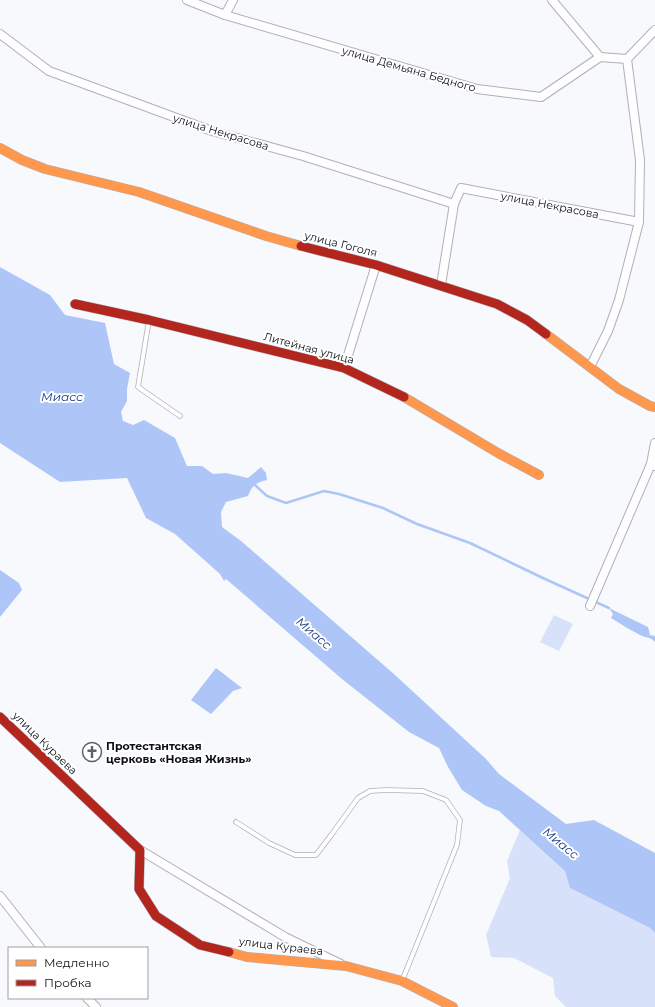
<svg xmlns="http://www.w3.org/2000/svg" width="655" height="1007" font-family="Montserrat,sans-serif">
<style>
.green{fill:#d7e2fa}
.water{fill:#aec6f7}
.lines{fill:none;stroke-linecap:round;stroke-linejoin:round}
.stream{stroke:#aec6f7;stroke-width:2.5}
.lane-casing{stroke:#afb1b6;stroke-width:5.5}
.street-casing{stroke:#afb1b6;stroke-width:10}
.slow-casing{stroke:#afb1b6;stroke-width:10}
.jam-casing{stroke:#afb1b6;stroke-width:10}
.lane{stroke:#fefeff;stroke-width:4}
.street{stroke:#fefeff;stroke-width:8}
.slow{stroke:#ff974d;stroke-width:9}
.jam{stroke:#b3261e;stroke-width:9}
.labels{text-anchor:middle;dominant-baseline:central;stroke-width:4;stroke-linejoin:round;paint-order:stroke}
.street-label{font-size:11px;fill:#0d1015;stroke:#fff}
.poi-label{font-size:11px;font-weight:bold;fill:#0d1015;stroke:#fff;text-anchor:start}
.water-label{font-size:12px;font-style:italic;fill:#1a3987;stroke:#fff}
</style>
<rect width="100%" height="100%" fill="#f7f9fd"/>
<!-- green -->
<g class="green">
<polygon points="554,615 573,624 559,651 540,642"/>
<polygon points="520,830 566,871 570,888 650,928 655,933 655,1007 566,1007 555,996 553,978 514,958 491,957 486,935 510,878 507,861"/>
</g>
<!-- water -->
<g class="water">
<path d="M0,267l50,28 15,20 40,8 9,41 16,9 -3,16v12l-6,11 2,9 10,4 11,-5 31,18 12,28h15l11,8 13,-1 22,5 13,-11 5,6 1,7c-11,2 -15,6 -19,16l-22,6 -5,10 1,15 19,14 154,134 91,84 13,15 67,50 28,-4 61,33v80l-5,-5 -80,-40 -5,-17 -66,-60 -13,-5 -24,-16 -14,-23 -9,-19 -30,-16 -67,-53 -116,-100 -2,2 -4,-7 -45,-40 -29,-16 -19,-40 -67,4 -60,-39z"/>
<polygon points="0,570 19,583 22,590 0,617"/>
<path d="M609,608l39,19 2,8 5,1v6c-4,-5 -9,-4 -15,-7 -10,-5 -19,-11 -29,-17l2,-4z"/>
<polygon points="216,668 242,688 233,691 211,714 191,700"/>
</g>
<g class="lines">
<!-- stream -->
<polyline class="stream" points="255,485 267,496 286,503 324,491 339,494 383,508 417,524 470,543 545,579 609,608"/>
<defs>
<g id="lane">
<polyline points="149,320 138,387 180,416"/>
<polyline points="236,822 269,843 295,855 316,855 332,834 358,798 370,791 386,790 423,791 446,800 460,820 457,845 402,981"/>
</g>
<g id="street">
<polyline points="187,0 225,15 477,89 541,97 600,57 627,59"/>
<polyline points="552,0 600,57"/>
<polyline points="225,15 233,0"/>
<polyline points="0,34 49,71 212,131 303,156 454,204"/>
<polyline points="441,285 454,204 461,188 639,222"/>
<polyline points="590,367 608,331 619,300 639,222 640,160 627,59 655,30"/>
<polyline points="344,368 376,265"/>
<polyline points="651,464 655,443"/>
<polyline points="590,606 651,464 655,466"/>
<polyline points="140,850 285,937 341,964"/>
<polyline points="0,896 41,948"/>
<polyline points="87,998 96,1007"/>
</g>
<g id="slow">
<polyline points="0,148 22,160 45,169 139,192 266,236 301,246"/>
<polyline points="546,334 619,389 650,406 655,407"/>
<polyline points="404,397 498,453 539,475"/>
<polyline points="229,952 247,957 346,966 402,981 453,1007"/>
</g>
<g id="jam">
<polyline points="301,246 376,265 497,304 527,320 546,334"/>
<polyline points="75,304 149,320 344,368 404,397"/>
<polyline points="0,717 140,850 139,889 156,916 200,945 229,952"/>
</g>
</defs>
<!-- lane casing -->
<use href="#lane" class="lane-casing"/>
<!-- street casing -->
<use href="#street" class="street-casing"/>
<!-- slow casing -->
<use href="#slow" class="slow-casing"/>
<!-- jam casing -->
<use href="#jam" class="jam-casing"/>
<!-- lane -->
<use href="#lane" class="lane"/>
<!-- street -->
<use href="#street" class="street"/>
<!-- slow -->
<use href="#slow" class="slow"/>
<!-- jam -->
<use href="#jam" class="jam"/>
</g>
<!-- icons -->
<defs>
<symbol id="church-ring" viewBox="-11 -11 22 22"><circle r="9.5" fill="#fff" stroke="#5f6266" stroke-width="1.5"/><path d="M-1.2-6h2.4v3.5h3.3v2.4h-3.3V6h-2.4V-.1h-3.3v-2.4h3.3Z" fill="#5f6266"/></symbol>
</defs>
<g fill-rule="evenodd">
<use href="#church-ring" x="81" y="741" width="22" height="22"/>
</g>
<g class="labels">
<!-- street labels -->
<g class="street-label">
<text transform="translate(409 69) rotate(16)">улица Демьяна Бедного</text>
<text transform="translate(221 132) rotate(17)">улица Некрасова</text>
<text transform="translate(550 205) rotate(11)">улица Некрасова</text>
<text transform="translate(341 244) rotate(14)">улица Гоголя</text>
<text transform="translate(309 348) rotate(15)">Литейная улица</text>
<text transform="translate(45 743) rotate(44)">улица Кураева</text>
<text transform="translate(281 946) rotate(7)">улица Кураева</text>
</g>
<!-- poi labels -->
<g class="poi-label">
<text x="106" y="746">Протестантская<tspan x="106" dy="13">церковь «Новая Жизнь»</tspan></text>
</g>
<!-- water labels -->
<g class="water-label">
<text x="62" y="396">Миасс</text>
<text transform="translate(314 633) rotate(41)">Миасс</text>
<text transform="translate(561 843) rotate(39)">Миасс</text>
</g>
</g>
<!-- legend -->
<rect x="8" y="947" width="140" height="52" fill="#ffffff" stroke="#9e9fa1"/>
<rect x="16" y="960" width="20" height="6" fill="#ff974d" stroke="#9e9fa1"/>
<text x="44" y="967" font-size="12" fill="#0d1015">Медленно</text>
<rect x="16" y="980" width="20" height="6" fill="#b3261e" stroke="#9e9fa1"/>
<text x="44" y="987" font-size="12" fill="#0d1015">Пробка</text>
</svg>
